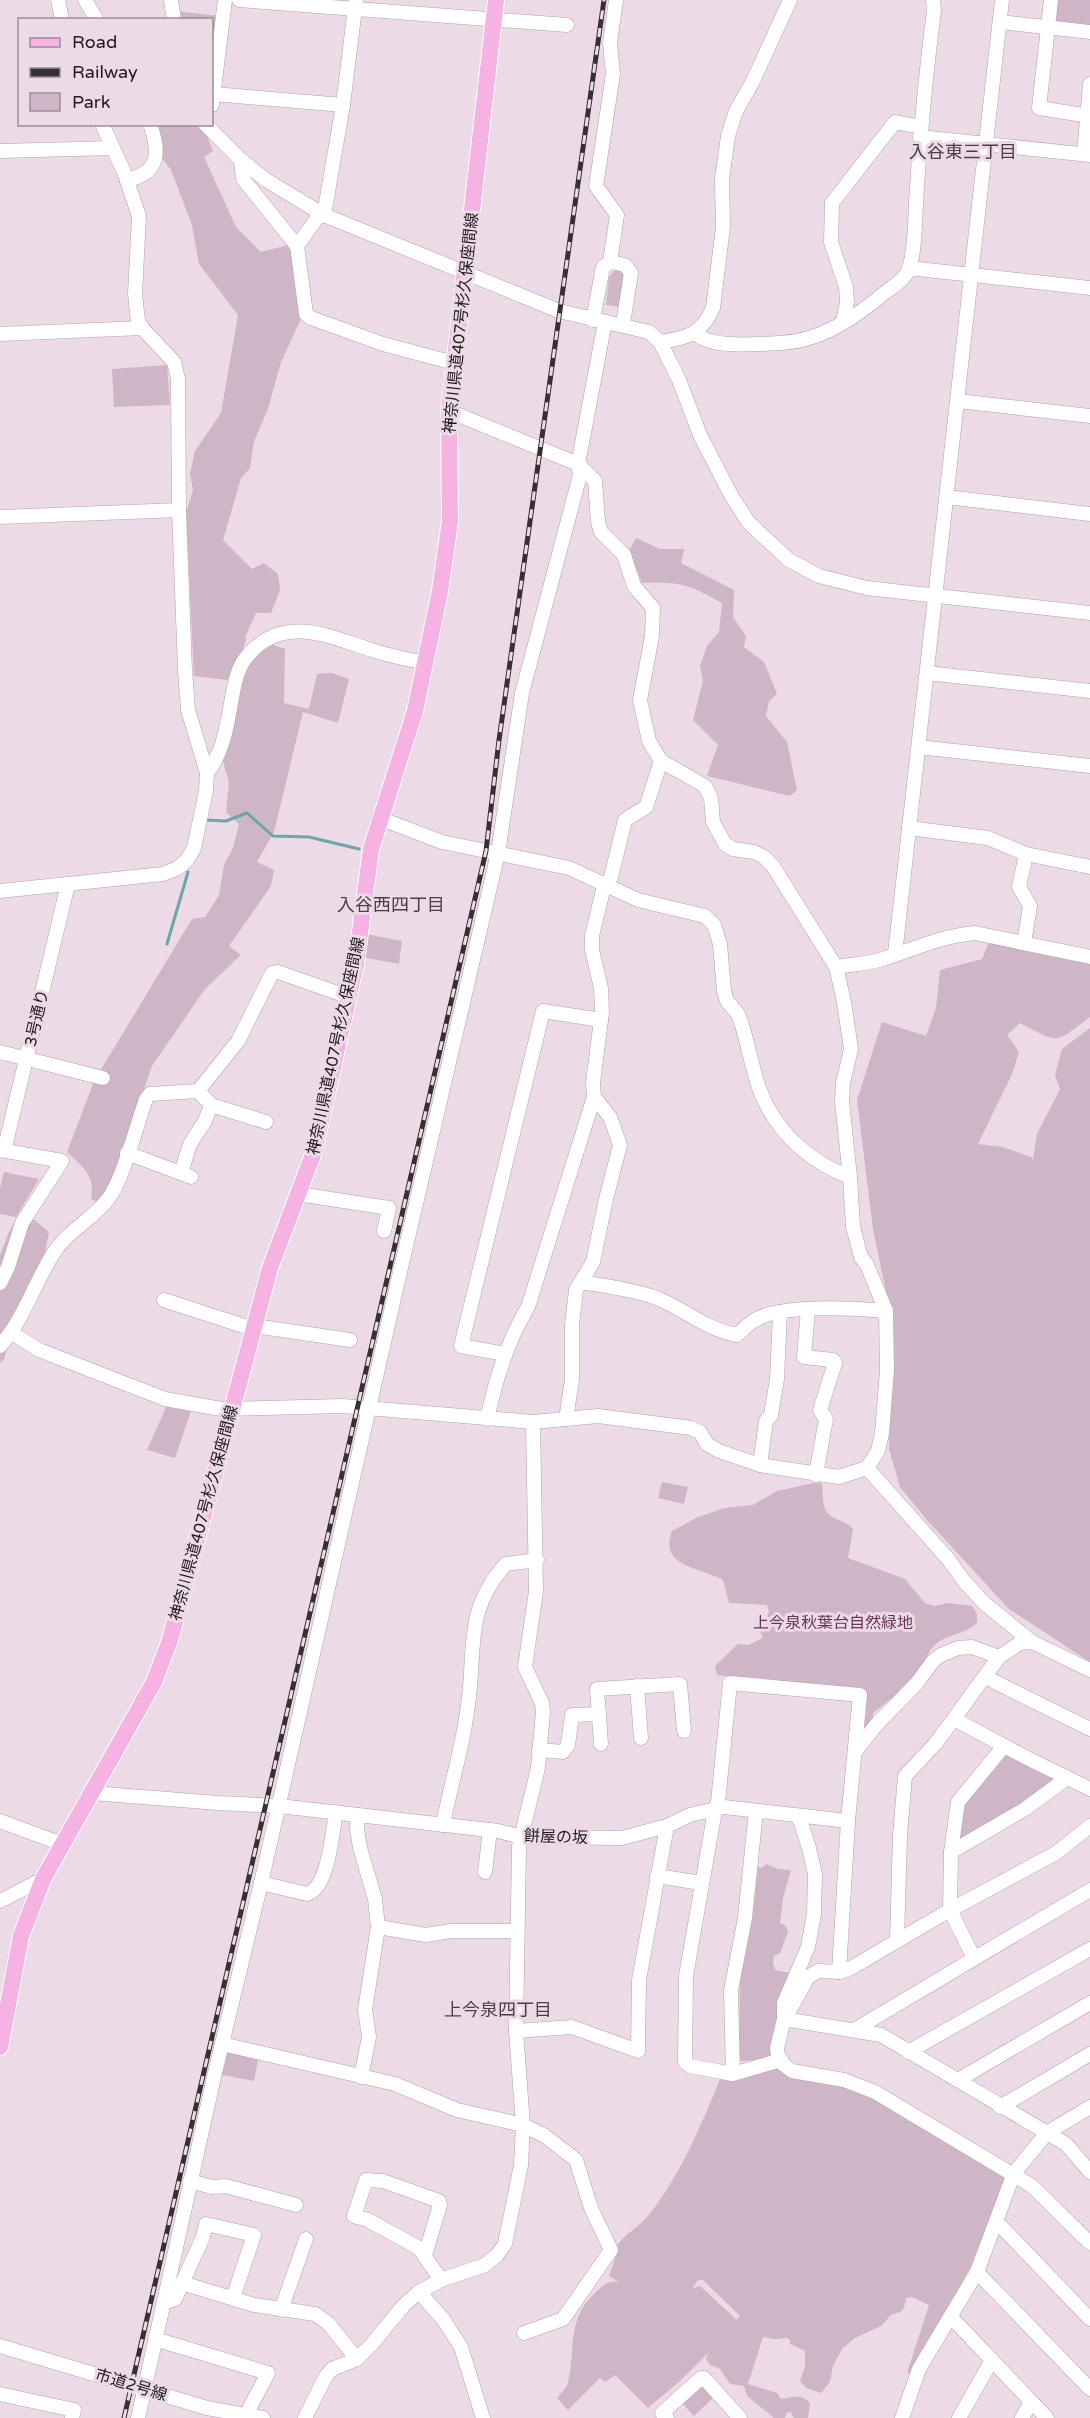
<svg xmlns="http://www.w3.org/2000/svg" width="1090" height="2418" font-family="'Varela Round','Noto Sans JP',sans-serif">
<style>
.green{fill:#cfb6c7;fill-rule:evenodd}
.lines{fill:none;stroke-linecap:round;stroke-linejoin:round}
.stream{stroke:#6ca6a7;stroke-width:3}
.minor-casing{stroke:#b2a1ad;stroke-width:15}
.major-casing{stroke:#fff;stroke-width:18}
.minor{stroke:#fff;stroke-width:14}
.major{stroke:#f5b2e3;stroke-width:16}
.rail-casing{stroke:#362f34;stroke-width:5}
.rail{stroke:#ecdae6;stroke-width:3;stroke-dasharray:9;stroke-linecap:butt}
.labels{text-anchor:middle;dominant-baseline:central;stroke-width:6;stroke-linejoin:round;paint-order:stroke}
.street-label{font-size:16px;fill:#201a1e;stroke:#ecdae6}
.park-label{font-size:16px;fill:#69355b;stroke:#ecdae6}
.neighbourhood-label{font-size:18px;fill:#4d3f48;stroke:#ecdae6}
</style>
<rect width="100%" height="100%" fill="#ecdae6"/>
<!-- green -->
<g class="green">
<polygon points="1057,0 1090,0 1090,27 1054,22"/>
<polygon points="175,11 219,16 212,78 212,20 178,19"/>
<polygon points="144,125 203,125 213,151 204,157 236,227 261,252 288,245 301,275 303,315 281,362 268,409 254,441 250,468 241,478 223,540 252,569 264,563 278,574 280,590 271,613 256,613 245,637 246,640 241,655 227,680 194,676 186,513 193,490 190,474 195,451 221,413 238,315 199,264 192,225 171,170 150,142"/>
<polygon points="614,271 622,271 624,273 621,307 606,305 609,277"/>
<polygon points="167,365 170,405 114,407 112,369"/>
<path d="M636,538l24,11h24l-3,14 53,27 -1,27 13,19 -2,11 20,15 13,32 -8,7 -3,15 21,26 10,48 -7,6 -83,-20 11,-31 -25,-25 10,-39 -3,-15 7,-20 12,-14 3,-29c-35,-19 -40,-21 -80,-20l-13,-32z"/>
<path d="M268,643l17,6 -1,54 25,6 8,-35 15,-1 17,6 -11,44 -35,-11 -29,120 -17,30 17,8 -3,16 -42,60 12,9 -36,34 -53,77 -43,124 -10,13 -8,-4c5,-24 -9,-32 -24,-47l27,-71 98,-162 13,-2 14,-22 5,-30 9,-17 6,-24 -13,-12 3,-30 -7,-24 18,-84z"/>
<polygon points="366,934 402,941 399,964 362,957"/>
<path d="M990,939l90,20 10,6v52c-36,27 -30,27 -70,6l-13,12 12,17 -7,22 -34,70 25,3 28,10 2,3 4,-26 23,-45 -5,-14 7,-26 28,-21v634l-81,-53 -83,-90 -26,-32 -11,-38 2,-132 -18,-88 -16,-129 25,-78 44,14 10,-28 4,-38 42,-11z"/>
<polygon points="4,1172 39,1179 16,1217 0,1214 0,1188"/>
<polygon points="18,1216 32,1218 49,1232 44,1257 10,1323 8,1344 4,1360 0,1363 0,1255 9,1232"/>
<polygon points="167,1405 191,1411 175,1458 147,1450"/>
<polygon points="662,1482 688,1487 684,1504 658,1498"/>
<path d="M813,1483h9c1,7 0,19 3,26 4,11 21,11 28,20l-5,29 57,21 20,24 10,3 12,-3 25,3 5,8v9c-13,12 -30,11 -41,21 -8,6 -10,16 -15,24 -13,18 -30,31 -48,45v8l-9,6 -2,-35 -145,-17 -2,-9 23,-22 10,1 15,-7 -7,-15 2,-3 9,-1 2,-8 -2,-6 -38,-2 -6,-23c-23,-13 -65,-13 -51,-49l26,-14 27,-9 28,-3 24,-14z"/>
<polygon points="1006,1753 1055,1778 1023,1804 962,1839 957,1837 961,1804"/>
<polygon points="766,1864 778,1869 791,1870 783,1898 780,1923 786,1926 788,1932 780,1953 774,1956 773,1963 775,1970 790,1973 771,2055 767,2060 742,2061 739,2059 740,1968 748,1924 752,1920 758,1867 762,1868"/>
<polygon points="223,2047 259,2055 254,2081 217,2074"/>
<path d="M783,2067l73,20 147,87 2,8 -35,86 -58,104 -5,1 22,-68 -17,-8 -6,1 -2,10 -4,4 -9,3 -10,11 -26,12 -13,11 -9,17 -3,16 -9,11 -15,-5 -6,-7 5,-14v-16l-15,-7v-4l-3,-2 -12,1 -12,-2 -15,47 29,9 4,6c12,-1 19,-6 29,4l-2,15h-14l-3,-6 -5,1 -1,5h-11l-27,-22 -3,-10 -14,-2 -10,-15 -11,-5 -3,-5 2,-6 -28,28 -32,27 -33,-33 -10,7 -5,-4 -32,32 -11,-12c3,-4 9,-9 11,-15 8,-33 -2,-64 27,-90 8,-8 12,-12 24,-11l-10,-6 6,-17 -2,-3c3,-18 25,-27 36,-41 30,-38 53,-91 71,-136 23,2 40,-9 63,-12zM698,2280h5l37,36 -5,5 1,-2 -36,-33 -8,3z"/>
<polygon points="703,2384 715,2396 694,2416 680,2401"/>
</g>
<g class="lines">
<!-- stream -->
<g class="stream">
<polyline points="205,820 226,821 247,813 273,836 309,837 359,849"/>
<polyline points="167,944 188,872"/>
</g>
<defs>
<g id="minor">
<polyline points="58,0 62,20"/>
<polyline points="85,0 97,20"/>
<polyline points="171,0 174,20"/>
<polyline points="239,0 567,25"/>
<polyline points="1051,0 1039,108 1090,116"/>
<polyline points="1000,22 1090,32"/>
<polyline points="213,94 343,105"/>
<polyline points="212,105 225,0"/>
<polyline points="205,124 241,160 266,180 324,215 559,311 649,332 660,342 679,380 700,435 732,497 749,523 789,560 819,576 867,588 1090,613"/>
<polyline points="920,137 1090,155"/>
<polyline points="0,151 113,148"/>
<polyline points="1084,154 1090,84"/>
<polyline points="241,160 243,179 297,246 306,314 311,318 383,344 454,363"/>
<path d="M127,180c33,-7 33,-28 23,-56"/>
<polyline points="297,246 317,218 324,215 343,105 356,0"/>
<polyline points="610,262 617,215 596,186 613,74 610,43 616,0"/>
<polyline points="909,268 1090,288"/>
<polyline points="593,320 603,267 610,262 625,265 631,273 623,324"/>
<polyline points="843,322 847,302 846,287 831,242 832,203 895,122 921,127"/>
<path d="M695,333c16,16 62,11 84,10 41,-1 77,-26 108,-52 8,-6 18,-12 22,-22 7,-20 6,-60 8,-82 4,-59 9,-117 17,-176l-1,-11"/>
<polyline points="0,334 142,328"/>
<path d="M660,342c27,-4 41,-7 53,-34l10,-81 -1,-48 6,-43 8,-25 17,-30 37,-81"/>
<polyline points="958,401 1090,416"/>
<polyline points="947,497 1090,514"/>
<polyline points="0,517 179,510"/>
<polyline points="927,673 1090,691"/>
<polyline points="919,747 1090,766"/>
<path d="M207,773c19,-24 21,-57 27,-86 4,-18 8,-27 21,-39 34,-32 78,-10 117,2 17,6 35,9 53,13"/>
<path d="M379,818l63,24 127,26 69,32 67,16 9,9 6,19 4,47 3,10 11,13 4,11c8,26 12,57 25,81 18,34 48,58 83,71"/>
<polyline points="909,828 988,838 1026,854 1090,867"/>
<polyline points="0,891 163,874 178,868 187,860 194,848 206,791 207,773 188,710 185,670 179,510 178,379 174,362 142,328 138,321 135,294 139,216 124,172 102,124"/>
<polyline points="1024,943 1030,906 1019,887 1026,854"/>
<polyline points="895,954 1002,0"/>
<path d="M836,967c15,-3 32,-3 47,-8 31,-10 59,-23 92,-26l115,24"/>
<polyline points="0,1052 103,1078"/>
<polyline points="198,1091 211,1105 266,1122"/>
<polyline points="0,1150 62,1161 22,1223 8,1267 0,1283"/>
<polyline points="4,1151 68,884"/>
<polyline points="127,1153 191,1177"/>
<polyline points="181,1173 190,1144 205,1121 211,1105"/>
<polyline points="298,1194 389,1208 384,1231"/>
<path d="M581,1282c24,4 49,7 73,15 30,11 50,32 83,38 6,-5 12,-12 18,-15 25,-16 101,-12 131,-9"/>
<polyline points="164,1300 253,1329"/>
<polyline points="808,1309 804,1357 833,1360 835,1363 820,1410 826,1419 816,1475"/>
<polyline points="254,1326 350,1340"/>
<polyline points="12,1333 39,1350 165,1399 221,1409 343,1406 533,1422 598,1416 691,1428 700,1432 707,1444 719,1451 760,1465 839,1477 867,1468 878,1451 882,1433 887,1370 886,1311 867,1265 861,1257 853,1227 850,1177 842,1102 843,1083 851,1049 844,1002 836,967 773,866 764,857 754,852 733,849 725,844 713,822 711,798 705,786 661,761 649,741 640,700 652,636 653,608 634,586 624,555 601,532 598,522 595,481 578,464 449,411"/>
<path d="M0,1346c24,-27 34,-62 53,-92 14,-23 39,-34 55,-55 15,-19 29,-75 38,-100l4,-5 48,-3 40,-50 34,-68 6,-1 71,25"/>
<polyline points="505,1354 461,1346 543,1011 601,1020"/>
<path d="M487,1419c9,-40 20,-77 41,-112l66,-210"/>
<polyline points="566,1419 572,1380 572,1325 576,1290 593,1262 606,1199 620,1145 610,1117 594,1097 593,1083 602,1012 601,988 592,950 592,936 603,890 611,877 625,820 646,807 661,761"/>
<polyline points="760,1465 766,1421 771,1415 777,1379 780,1312"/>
<polyline points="867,1468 949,1560 964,1581 984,1603 1032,1642 1090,1670"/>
<polyline points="985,1677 1090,1729"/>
<polyline points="637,1686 641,1738"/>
<polyline points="954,1719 1027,1758 1090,1789"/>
<polyline points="601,1744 597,1689 680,1684 684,1731"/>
<polyline points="539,1750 563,1752 568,1745 572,1715 599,1714"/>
<polyline points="855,1752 876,1725 917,1683 933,1661 941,1655 958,1648 972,1647 999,1657"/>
<polyline points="92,1793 218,1803 279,1806 498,1831 521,1837 622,1838 667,1826 690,1815 724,1807 848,1821 860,1695 730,1683 718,1802 715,1810 686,1976 685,2062 690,2066 733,2074 781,2060"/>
<polyline points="358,1815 357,1829 360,1848 375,1899 378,1927 365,2010 369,2037 361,2077"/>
<polyline points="799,1817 809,1848 815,1874 814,1914 808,1947 784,2003 784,2019 777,2048 778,2056 784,2065 792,2071 844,2080 875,2092 1032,2186 1090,2243"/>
<polyline points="0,1821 62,1844"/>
<path d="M443,1825c7,-38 19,-75 24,-113 10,-58 -5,-100 39,-148l31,-4"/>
<polyline points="951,1852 1025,1809 1067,1778"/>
<polyline points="485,1872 490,1830"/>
<polyline points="657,1876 701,1883"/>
<path d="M261,1883l46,11c22,-7 25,-61 29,-82"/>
<polyline points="0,1901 43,1879"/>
<polyline points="378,1927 426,1935 451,1931 517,1931"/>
<polyline points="897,1941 900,1835 905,1776 936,1743 999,1657 1020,1643 1032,1642"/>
<polyline points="974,1958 950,1910 951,1852 958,1802 1004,1746"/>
<polyline points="839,1972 848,1821"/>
<polyline points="787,2015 808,1977 818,1971 839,1972 851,1968 950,1910 1056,1853 1090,1826"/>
<polyline points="784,2019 881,2035 1066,2144 1090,2172"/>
<polyline points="854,2030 1090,1890"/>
<polyline points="516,2031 572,2027 638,2051 639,1980 667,1826"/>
<polyline points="222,2044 395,2084 457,2110 523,2125 545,2136 576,2160 591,2208 611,2250 563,2319 524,2333"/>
<polyline points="908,2052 1090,1949"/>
<polyline points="733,2074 731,1990 745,1918 756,1811"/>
<polyline points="958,2080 1090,2003"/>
<polyline points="1000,2107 1090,2054"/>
<polyline points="190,2181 212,2187 226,2186 296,2205"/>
<polyline points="997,2222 1090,2319"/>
<polyline points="425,2255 440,2205 439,2201 383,2181 366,2180 354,2216 368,2220 419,2248 441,2280"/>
<polyline points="977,2272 1090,2389"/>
<polyline points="182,2283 254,2305 315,2314 328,2323 357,2359"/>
<polyline points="419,2292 443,2319 461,2347 483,2418"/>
<polyline points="164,2303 175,2299 203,2237 206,2224 254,2235 233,2298"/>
<polyline points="281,2310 306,2239"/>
<polyline points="951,2317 1047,2418"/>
<polyline points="155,2339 268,2373 246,2415"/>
<polyline points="0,2346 207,2408 263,2418"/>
<polyline points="0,2394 74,2410 72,2418"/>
<polyline points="138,2418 214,2077 261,1883 397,1285 498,853 522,693 580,475 578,464 605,322"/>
<polyline points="305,2418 326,2376 332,2369 357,2359 372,2344 404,2305 419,2292 441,2280 485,2265 497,2255 505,2244 521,2165 523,2125 516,2031 519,1846 538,1768 543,1712 542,1703 525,1667 536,1591 533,1422"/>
<polyline points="667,2418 662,2413 701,2378 704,2378 740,2418"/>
<polyline points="902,2418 919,2369 977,2272 1014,2173 1047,2133 1090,2107"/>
<polyline points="959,2418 992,2360"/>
<polyline points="1022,2418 1031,2402"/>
</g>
<polyline id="major" points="0,2047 21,1936 43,1879 154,1682 170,1640 270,1268 314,1152 356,963 371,849 415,711 440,591 450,521 449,411 496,0"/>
</defs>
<!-- minor casing -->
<use href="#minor" class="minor-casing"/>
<!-- major casing -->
<use href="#major" class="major-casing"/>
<!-- minor -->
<use href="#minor" class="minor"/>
<!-- major -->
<use href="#major" class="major"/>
<defs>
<polyline id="rail" points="124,2418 486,851 499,740 604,0"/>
</defs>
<!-- rail casing -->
<use href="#rail" class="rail-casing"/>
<!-- rail -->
<use href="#rail" class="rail"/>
</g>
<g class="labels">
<!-- street labels -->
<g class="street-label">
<text transform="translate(461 323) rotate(-84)">神奈川県道407号杉久保座間線</text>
<text transform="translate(37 1018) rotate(-77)">3号通り</text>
<text transform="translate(336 1046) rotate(-78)">神奈川県道407号杉久保座間線</text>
<text transform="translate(204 1513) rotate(-75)">神奈川県道407号杉久保座間線</text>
<text transform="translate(556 1837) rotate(2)">餅屋の坂</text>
<text transform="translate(131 2385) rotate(17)">市道2号線</text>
</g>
<!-- park labels -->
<g class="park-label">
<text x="833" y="1623">上今泉秋葉台自然緑地</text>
</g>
<!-- neighbourhood labels -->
<g class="neighbourhood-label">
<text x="963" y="152">入谷東三丁目</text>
<text x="391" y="905">入谷西四丁目</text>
<text x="498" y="2010">上今泉四丁目</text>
</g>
</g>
<!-- legend -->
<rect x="18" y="18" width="195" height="108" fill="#ecdae6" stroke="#9a8d96" stroke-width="1.5"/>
<rect x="30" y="38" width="30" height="9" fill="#f5b2e3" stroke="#9a8d96" stroke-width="1.5"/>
<text x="72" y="48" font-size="18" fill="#201a1e">Road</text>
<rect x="30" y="68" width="30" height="9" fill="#362f34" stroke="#9a8d96" stroke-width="1.5"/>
<text x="72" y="78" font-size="18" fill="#201a1e">Railway</text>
<rect x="30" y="93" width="30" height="18" fill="#cfb6c7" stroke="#9a8d96" stroke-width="1.5"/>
<text x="72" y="108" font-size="18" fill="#201a1e">Park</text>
</svg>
